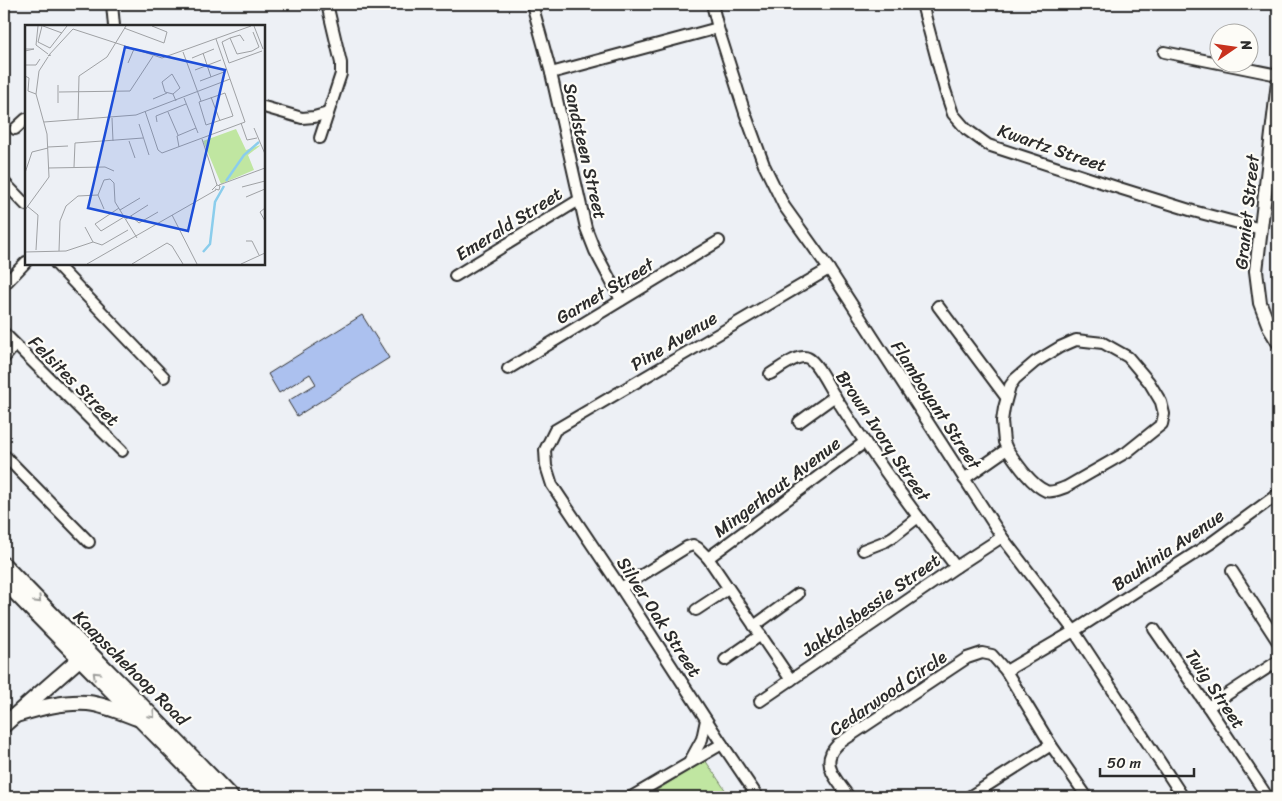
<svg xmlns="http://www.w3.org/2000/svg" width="1282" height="801" font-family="Sriracha,sans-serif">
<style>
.green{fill:#c0e6a1;stroke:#768866}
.building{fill:#acc1ef;stroke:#2b2b2b}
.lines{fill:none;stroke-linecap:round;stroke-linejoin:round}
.minor-casing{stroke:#2b2b2b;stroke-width:14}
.tertiary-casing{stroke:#2b2b2b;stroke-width:16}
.secondary-casing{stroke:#2b2b2b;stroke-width:18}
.minor{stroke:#fdfcf7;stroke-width:10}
.tertiary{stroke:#fdfcf7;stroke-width:12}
.secondary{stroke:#fdfcf7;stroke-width:14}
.oneway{stroke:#9e9e9b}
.labels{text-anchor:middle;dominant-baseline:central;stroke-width:4.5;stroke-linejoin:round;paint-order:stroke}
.street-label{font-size:18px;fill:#2b2b2b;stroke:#fdfcf7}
.inset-river{fill:none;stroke:#8bcdec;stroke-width:2.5}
.inset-road{fill:none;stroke:#9fa1a4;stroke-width:1}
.view{fill:#1d4ed8;fill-opacity:0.15;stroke:#1d4ed8;stroke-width:2.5}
.inset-edge{fill:none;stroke:#2b2b2b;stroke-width:2.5}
</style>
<rect width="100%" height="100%" fill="#edf0f5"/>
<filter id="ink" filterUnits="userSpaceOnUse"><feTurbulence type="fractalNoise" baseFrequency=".02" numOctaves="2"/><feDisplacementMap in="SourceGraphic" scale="10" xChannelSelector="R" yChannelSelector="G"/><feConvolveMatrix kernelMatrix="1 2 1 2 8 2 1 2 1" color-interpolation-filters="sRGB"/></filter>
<g filter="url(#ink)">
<!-- green -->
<polygon class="green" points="705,760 730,797 646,797"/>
<!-- building -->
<polygon class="building" points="362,315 389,358 297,416 288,401 316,384 310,374 279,393 268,374"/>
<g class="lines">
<defs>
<g id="minor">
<polyline points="112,4 114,26"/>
<polyline points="532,4 551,73 586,228 595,251 621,300"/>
<polyline points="712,4 718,28 745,113 764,165 784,206 829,269 1002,537 1074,631 1183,797"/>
<polyline points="922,4 945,90 953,114 966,129 988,145 1119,188 1193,211 1261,229"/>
<polyline points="1164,52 1278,75"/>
<polyline points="551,73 718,28"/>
<polyline points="264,107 302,118 314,117 328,113"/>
<polyline points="15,129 26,119"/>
<polyline points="320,138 341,74 341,63 327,4"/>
<polyline points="4,182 26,205"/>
<polyline points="56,264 164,377"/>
<polyline points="455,276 579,200"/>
<polyline points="4,285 26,262"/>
<polyline points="938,306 1006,397"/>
<polyline points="4,333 122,451"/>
<polyline points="4,358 15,345"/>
<polyline points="508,369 719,241"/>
<path d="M770,374c9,-5 28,-21 38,-16 9,4 20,28 26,37 37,59 79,116 122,172"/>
<polyline points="799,422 835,396"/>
<polyline points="4,455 89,542"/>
<path d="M964,479l43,-30c9,13 24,36 39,42 7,2 14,-2 20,-4l61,-35 35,-28 2,-10 -3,-12 -12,-20 -21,-25 -25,-14 -27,-3 -16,7 -25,15 -20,17 -5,7 -6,22 -2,13 2,21 3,7"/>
<polyline points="863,550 886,541 894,536 918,517"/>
<polyline points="708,558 865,442"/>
<polyline points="1232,571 1278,642"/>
<polyline points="621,588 687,547 693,545 698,548 708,558 791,680"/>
<polyline points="696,610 728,589"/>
<polyline points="754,626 798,594"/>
<polyline points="1154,629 1208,707 1265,793"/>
<polyline points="725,660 761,635"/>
<polyline points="1006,671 1074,631 1211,543 1278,494"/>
<polyline points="760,701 956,567 1002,537"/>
<polyline points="1208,707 1278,661"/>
<polyline points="690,761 702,739 706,720"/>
<polyline points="631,797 722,744"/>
<polyline points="758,797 722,744 621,588 552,485 546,466 545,450 555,430 829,269"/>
<path d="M849,797c-8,-12 -25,-28 -18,-43 1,-4 5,-7 7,-10l129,-86 15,-5 10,2 14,16 45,74 36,52"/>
<polyline points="969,797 1051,745"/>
</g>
<polyline id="tertiary" points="1278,82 1256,271 1260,303 1270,329 1278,342"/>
<g id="secondary">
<path d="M4,565c75,78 152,154 227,232"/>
<path d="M4,581c70,73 142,143 212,216"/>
<path d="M16,715c23,-7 48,-14 72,-12 17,2 33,9 49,15"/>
<polyline points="4,725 86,653"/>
</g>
</defs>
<!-- minor casing -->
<use href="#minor" class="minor-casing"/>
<!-- tertiary casing -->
<use href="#tertiary" class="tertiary-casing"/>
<!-- secondary casing -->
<use href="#secondary" class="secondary-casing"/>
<!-- minor -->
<use href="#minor" class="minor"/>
<!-- tertiary -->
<use href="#tertiary" class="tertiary"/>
<!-- secondary -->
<use href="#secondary" class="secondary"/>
</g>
<!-- one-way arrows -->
<defs><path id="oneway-chevron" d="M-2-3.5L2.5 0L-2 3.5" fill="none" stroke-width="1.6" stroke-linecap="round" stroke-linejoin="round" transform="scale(1.25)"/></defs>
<g class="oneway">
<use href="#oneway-chevron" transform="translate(38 600) rotate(46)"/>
<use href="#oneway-chevron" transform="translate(96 675) rotate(-136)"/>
<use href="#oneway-chevron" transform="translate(152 715) rotate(46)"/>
</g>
</g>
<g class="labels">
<!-- street labels -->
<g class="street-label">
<text transform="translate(1052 148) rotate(19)">Kwartz Street</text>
<text transform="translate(585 151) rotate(77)">Sandsteen Street</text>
<text transform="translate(1247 212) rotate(-84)">Graniet Street</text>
<text transform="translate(509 224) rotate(-32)">Emerald Street</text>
<text transform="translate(605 291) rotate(-31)">Garnet Street</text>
<text transform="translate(674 341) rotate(-31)">Pine Avenue</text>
<text transform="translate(74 381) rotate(45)">Felsites Street</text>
<text transform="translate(936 405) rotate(57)">Flamboyant Street</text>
<text transform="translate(883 436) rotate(56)">Brown Ivory Street</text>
<text transform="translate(777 487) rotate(-37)">Mingerhout Avenue</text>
<text transform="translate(1168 550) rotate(-34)">Bauhinia Avenue</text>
<text transform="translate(871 605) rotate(-35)">Jakkalsbessie Street</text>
<text transform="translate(659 617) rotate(57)">Silver Oak Street</text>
<text transform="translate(131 668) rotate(45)">Kaapschehoop Road</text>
<text transform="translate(1215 689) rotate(56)">Twig Street</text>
<text transform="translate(888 693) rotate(-34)">Cedarwood Circle</text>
</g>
</g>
<!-- overview -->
<g transform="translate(25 25)">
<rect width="240" height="240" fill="#edf0f5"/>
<path d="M211,104l10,21 15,-5 -13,10 6,15 -33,14 -18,-43z" fill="#c0e6a1"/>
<path class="inset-river" d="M201,156l18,-26 15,-13M178,227l7,-8 5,-42 9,-16"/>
<path class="inset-road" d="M13,1l-2,19 12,9M17,1l-4,16 12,6 17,-22M18,1l19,7M229,1l9,23M99,3l40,15 3,-11 -15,-6M205,13l10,-3 4,6M0,24h9l-9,2M158,27l18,49M178,28l8,24M26,30l-3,1 25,-27 89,29 89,-32M167,33l22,-9M103,38l6,-14M204,38l-7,-21 8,-4 7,16 15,-3 7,-4 -6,-15M204,38l33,-12M0,40h11l4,-6M170,45l26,-10M0,51l4,2 -1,13 8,3M175,56l24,-9M34,67l71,-1 23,-35M200,68l8,23 -27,9 -7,-23zM148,69l-8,-2 -3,-10 10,-8 8,14 -7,6 3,7M186,72l9,24M159,73l14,35M128,74l14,-6M33,78v-18M120,86l13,39 4,3 83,-31 -29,-83M143,87l10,23M87,93l1,23M53,94l1,-43 28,-19 19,-31M19,97l92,-7 94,-36M132,97l-1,-6 30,-12M216,98l6,17 10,-2M114,99l10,31M229,103l11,26M177,114l15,46M104,116l6,17M23,122l20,-1M154,122l-2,-11 19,-8M49,142l1,-24 68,-5M23,143l57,-1 9,4M0,148l7,-21 16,-4M194,160l46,-17M217,162l23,-6M187,165l5,-5 3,1 -1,4 -4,-1M73,170l6,-15 6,-1 4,4 1,19 22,36M73,170l6,14M221,172l19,-8M2,181l11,9 -2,35M94,183l-24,16 6,7 23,-14M240,183l-5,4 5,9M0,185l24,-33 -2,-43 -11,-40 3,-23 9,-14M95,185l20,-12M147,190l25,49M106,191l8,7 19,-11M101,194l22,-14M60,202l8,15M221,216h6l7,14M34,226l1,-30 6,-15 12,-10 20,-1M0,227l41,-1 27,-9 9,3 26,-15M62,239l129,-74M107,239l35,-21 5,3 11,18M216,239l24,-11"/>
<path class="view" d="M100,22l100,23 -37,161 -100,-23z"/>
<rect width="240" height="240" class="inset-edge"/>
</g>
<!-- margin -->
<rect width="1282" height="801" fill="none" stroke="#fdfcf7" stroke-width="20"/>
<rect x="10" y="10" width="1262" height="781" fill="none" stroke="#2b2b2b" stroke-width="2" filter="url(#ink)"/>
<!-- north arrow -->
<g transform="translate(1234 48) rotate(77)"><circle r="24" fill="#fdfcf7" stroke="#a9a8a5"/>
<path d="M0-4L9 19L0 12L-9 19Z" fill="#c8321e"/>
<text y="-8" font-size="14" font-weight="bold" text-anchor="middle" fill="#2b2b2b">N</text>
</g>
<!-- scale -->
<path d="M1100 768v8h94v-8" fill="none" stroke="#2b2b2b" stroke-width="2.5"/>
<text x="1107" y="768" font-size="15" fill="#2b2b2b" stroke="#fdfcf7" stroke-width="4" paint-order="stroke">50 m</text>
</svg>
